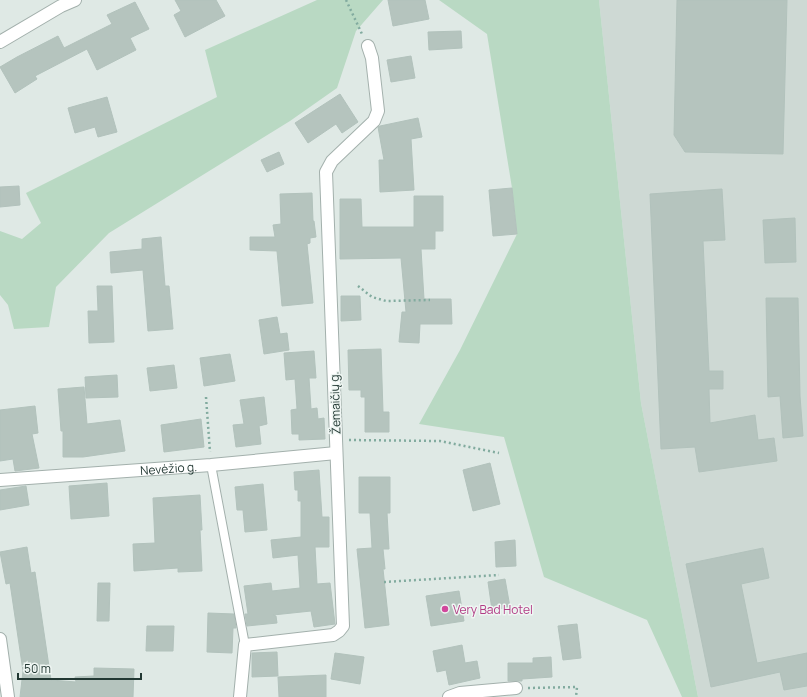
<svg xmlns="http://www.w3.org/2000/svg" width="807" height="697" font-family="Manrope,sans-serif">
<style>
.built{fill:#ced9d4}
.green{fill:#b9d9c3}
.building{fill:#b5c4be;stroke:#b2c2bc}
.lines{fill:none;stroke-linecap:round;stroke-linejoin:round}
.service-casing{stroke:#a3b0ac;stroke-width:10}
.minor-casing{stroke:#a3b0ac;stroke-width:14}
.tertiary-casing{stroke:#a3b0ac;stroke-width:14}
.path{stroke:#82ab9f;stroke-width:2.5;stroke-dasharray:2 3;stroke-linecap:butt}
.service{stroke:#fff;stroke-width:8}
.minor{stroke:#fff;stroke-width:12}
.tertiary{stroke:#fff;stroke-width:12}
.hotel-dot{fill:#d1479c;stroke:#eff6f3;stroke-width:1.5}
.labels{text-anchor:middle;dominant-baseline:central;stroke-width:3;stroke-linejoin:round;paint-order:stroke}
.street-label{font-size:12px;fill:#223833;stroke:#eff6f3}
.hotel-label{font-size:12px;fill:#b23c85;stroke:#eff6f3;text-anchor:start}
</style>
<rect width="100%" height="100%" fill="#dfe9e5"/>
<!-- built -->
<polygon class="built" points="599,0 807,0 807,697 698,697 641,403"/>
<!-- green -->
<g class="green">
<polygon points="317,0 383,0 356,31 337,88 290,121 109,233 56,287 49,327 14,329 8,305 0,295 0,231 22,239 41,223 26,193 217,97 205,50"/>
<polygon points="439,0 599,0 641,403 698,697 682,697 647,620 544,577 504,437 419,424 460,350 517,234 512,188 487,34"/>
</g>
<!-- building -->
<g class="building">
<polygon points="175,0 216,0 225,16 185,37 174,15 181,11"/>
<polygon points="388,0 425,0 429,19 393,26"/>
<polygon points="677,0 787,0 783,154 685,152 674,135"/>
<polygon points="135,2 149,29 130,38 136,50 97,70 87,49 35,76 37,79 15,93 0,67 17,57 58,36 64,48 112,24 107,15"/>
<polygon points="461,31 462,48 429,50 428,32"/>
<polygon points="411,56 415,78 391,82 387,60"/>
<polygon points="340,94 358,122 342,133 336,124 308,143 295,123"/>
<polygon points="107,97 117,132 98,137 95,127 75,133 68,108"/>
<polygon points="418,118 422,137 411,139 414,190 380,192 379,160 384,160 378,127 380,126"/>
<polygon points="279,152 284,164 267,172 261,160"/>
<polygon points="19,186 20,205 0,207 0,187"/>
<polygon points="512,188 517,234 493,236 489,190"/>
<polygon points="722,189 725,240 703,241 709,371 723,371 723,389 709,389 710,423 755,415 758,440 774,438 777,461 699,472 695,447 661,449 650,194"/>
<polygon points="312,193 313,221 314,221 316,237 310,238 310,243 307,244 313,303 282,306 277,251 250,250 250,237 275,237 273,225 281,224 280,194"/>
<polygon points="414,196 443,196 443,231 435,231 435,249 421,249 424,299 451,299 452,324 420,324 419,343 399,342 402,312 406,312 401,258 340,259 340,199 361,199 362,227 414,227"/>
<polygon points="795,218 796,262 765,263 763,220"/>
<polygon points="161,237 165,286 169,286 173,329 148,331 143,270 111,273 110,252 142,249 142,239"/>
<polygon points="97,286 112,286 114,342 89,343 88,311 98,311"/>
<polygon points="341,296 360,296 361,320 341,321"/>
<polygon points="766,298 798,298 800,396 803,436 783,438 780,396 768,397"/>
<polygon points="277,317 280,334 287,333 289,350 264,354 259,320"/>
<polygon points="381,349 383,412 389,412 389,432 365,432 365,397 361,397 361,390 349,390 348,350"/>
<polygon points="314,351 316,378 309,378 311,409 317,408 318,419 324,418 325,439 299,440 299,434 292,434 291,410 297,409 295,379 286,380 284,353"/>
<polygon points="230,354 235,381 204,386 200,358"/>
<polygon points="174,365 177,388 150,391 147,368"/>
<polygon points="117,375 118,397 86,398 85,377"/>
<polygon points="84,387 87,424 120,420 125,451 83,457 63,457 63,431 61,431 58,389"/>
<polygon points="264,397 267,424 259,426 261,444 236,447 233,425 244,424 240,400"/>
<polygon points="35,406 38,433 32,434 39,468 15,471 13,459 0,461 0,410"/>
<polygon points="201,419 204,447 164,452 161,425"/>
<polygon points="490,463 500,504 473,511 463,470"/>
<polygon points="319,470 322,517 329,517 329,547 315,547 317,584 330,583 335,624 314,627 311,611 273,615 276,616 277,623 247,626 245,614 248,614 244,586 271,583 272,591 300,588 298,555 273,558 271,540 301,537 301,501 298,501 298,490 295,490 294,472"/>
<polygon points="359,477 390,477 390,513 387,513 389,549 383,549 385,569 383,569 389,625 365,628 357,549 372,548 370,513 359,513"/>
<polygon points="107,483 109,516 71,519 69,486"/>
<polygon points="263,484 267,530 245,532 243,510 237,510 235,487"/>
<polygon points="26,486 29,505 0,510 0,490"/>
<polygon points="200,495 202,530 200,530 202,571 178,572 178,568 134,571 133,544 155,543 153,498"/>
<polygon points="515,540 516,566 496,567 495,542"/>
<polygon points="27,547 31,573 35,572 51,680 76,682 75,677 94,676 94,668 134,669 133,697 20,697 23,671 10,583 6,584 0,552"/>
<polygon points="763,548 769,578 741,584 757,663 807,653 807,686 784,690 780,672 711,687 686,564"/>
<polygon points="505,579 510,607 492,610 488,582"/>
<polygon points="98,583 110,583 109,621 97,621"/>
<polygon points="459,591 464,621 431,626 426,596"/>
<polygon points="208,613 234,614 236,628 233,628 232,653 207,652"/>
<polygon points="577,624 581,658 563,660 558,626"/>
<polygon points="147,626 174,626 173,651 146,651"/>
<polygon points="462,645 465,663 477,661 480,678 449,685 446,670 437,672 433,651"/>
<polygon points="277,652 278,676 252,677 252,653"/>
<polygon points="335,653 364,657 360,684 331,679"/>
<polygon points="551,657 552,677 522,679 522,681 508,681 508,663 533,663 533,658"/>
<polygon points="326,675 326,697 279,697 278,677"/>
</g>
<g class="lines">
<defs>
<polyline id="service" points="211,465 245,645"/>
<g id="minor">
<path id="s1" d="M0,480l211,-15 125,-12"/>
<polyline points="0,639 8,697"/>
<polyline points="240,697 245,645 333,635 339,631 343,626 326,172 332,161 374,121 378,111 372,58 368,46"/>
<polyline points="449,697 460,693 516,688"/>
</g>
<polyline id="tertiary" points="0,42 61,6 75,0"/>
</defs>
<!-- service casing -->
<use href="#service" class="service-casing"/>
<!-- minor casing -->
<use href="#minor" class="minor-casing"/>
<!-- tertiary casing -->
<use href="#tertiary" class="tertiary-casing"/>
<!-- path -->
<g class="path">
<polyline points="346,0 362,34"/>
<polyline points="358,286 372,297 386,301 430,300"/>
<polyline points="206,397 210,452"/>
<polyline points="349,440 440,441 499,453"/>
<polyline points="384,582 499,575"/>
<polyline points="528,688 577,687 576,697"/>
</g>
<!-- service -->
<use href="#service" class="service"/>
<!-- minor -->
<use href="#minor" class="minor"/>
<!-- tertiary -->
<use href="#tertiary" class="tertiary"/>
</g>
<!-- markers -->
<circle class="hotel-dot" cx="445" cy="609" r="4"/>
<g class="labels">
<!-- street labels -->
<g class="street-label">
<text transform="translate(335 403) rotate(-92)">Žemaičių g.</text>
<text stroke="none"><textPath href="#s1" startOffset="169">Nevėžio g.</textPath></text>
</g>
<!-- hotel labels -->
<g class="hotel-label">
<text x="453" y="609">Very Bad Hotel</text>
</g>
</g>
<!-- scale -->
<path d="M18 673v6h123v-6" fill="none" stroke="#223833" stroke-width="2"/>
<text x="24" y="673" font-size="12" fill="#223833" stroke="#eff6f3" stroke-width="3" paint-order="stroke">50 m</text>
</svg>
